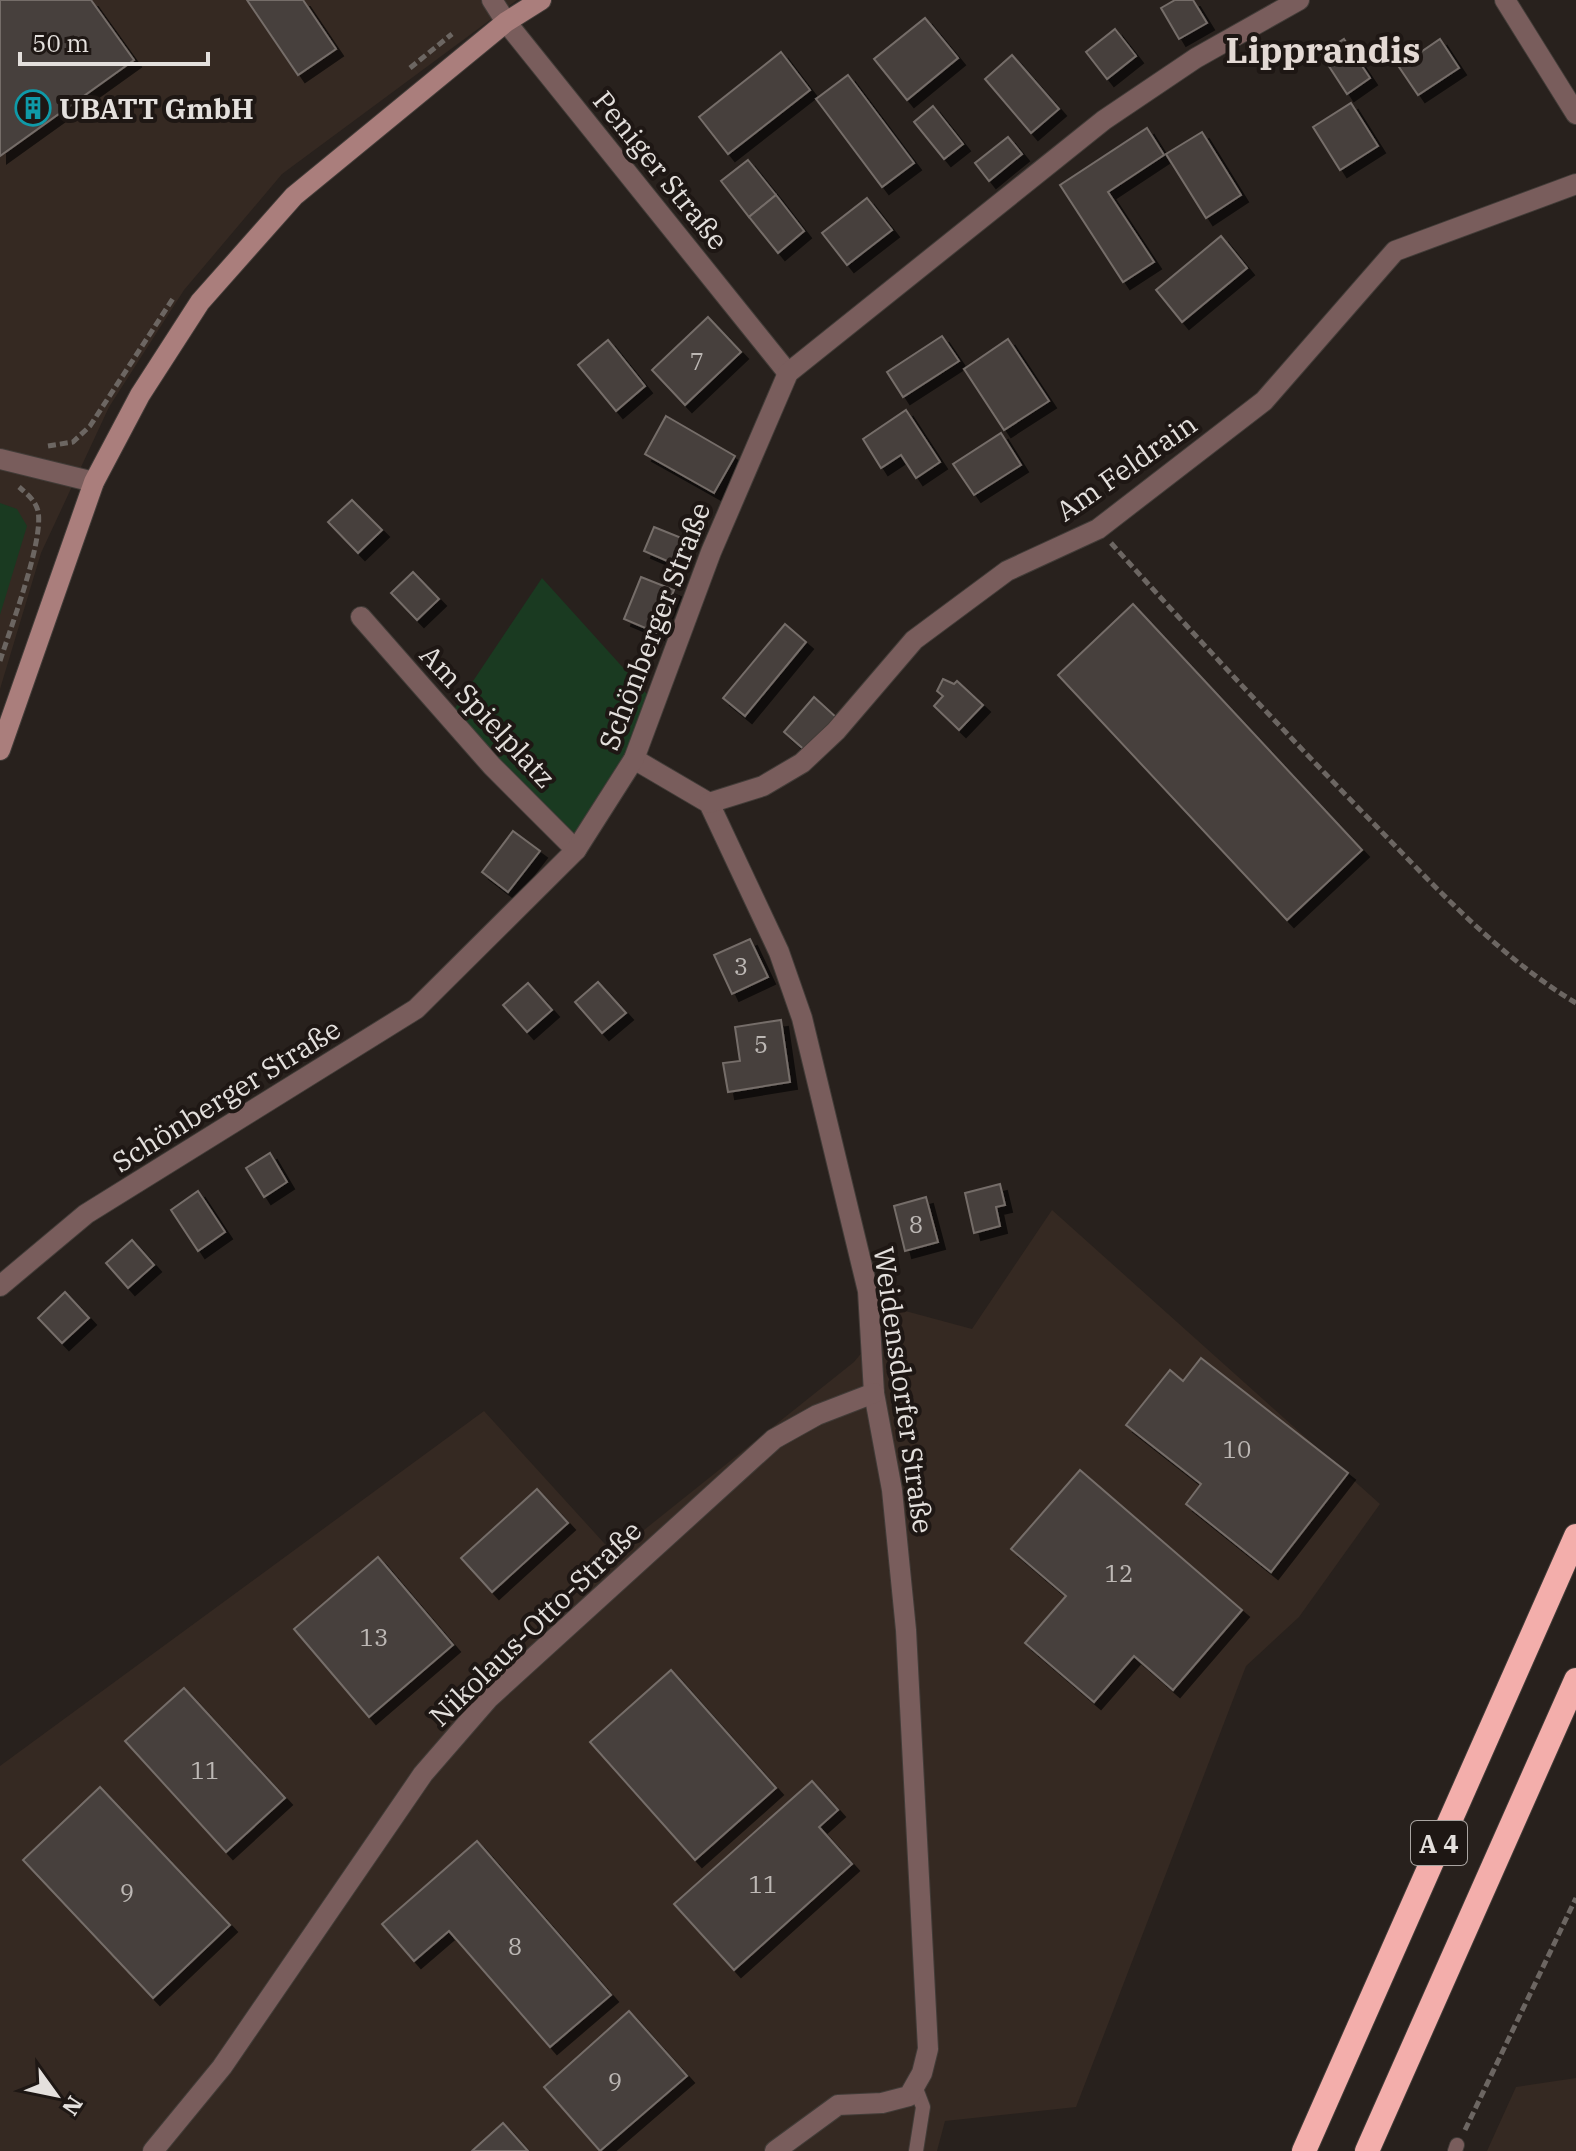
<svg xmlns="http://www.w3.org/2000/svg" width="1576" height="2151" font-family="'IBM Plex Serif',serif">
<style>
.built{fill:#352922}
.green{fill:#1a3a21}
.building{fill:#47403c;stroke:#756d69;stroke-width:2;filter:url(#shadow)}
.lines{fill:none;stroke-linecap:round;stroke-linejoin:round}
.lane-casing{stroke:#423c38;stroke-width:16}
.street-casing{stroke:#423c38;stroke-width:22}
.secondary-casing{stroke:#423c38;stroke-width:22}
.highway-casing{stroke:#423c38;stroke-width:26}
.path{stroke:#6c6662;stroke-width:5;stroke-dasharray:8 4;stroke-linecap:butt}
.lane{stroke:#795d5c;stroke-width:14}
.street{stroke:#795d5c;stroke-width:20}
.secondary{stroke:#aa7e7c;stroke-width:20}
.highway{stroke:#f3aeab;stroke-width:24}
.labels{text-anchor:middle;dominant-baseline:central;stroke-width:8;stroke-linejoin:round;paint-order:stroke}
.number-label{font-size:24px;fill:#bdb8b5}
.shield{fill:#1e1714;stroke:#a9a4a1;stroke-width:2}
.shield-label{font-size:26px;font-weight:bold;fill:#e4e0dd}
.poi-label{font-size:28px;font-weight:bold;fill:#e4e0dd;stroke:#1e1714;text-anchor:start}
.street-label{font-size:28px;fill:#e4e0dd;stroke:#1e1714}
.district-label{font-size:36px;font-weight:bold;fill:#e3d9d4;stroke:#1e1714}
</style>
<defs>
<filter id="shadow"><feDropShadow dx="7" dy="7" stdDeviation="0" flood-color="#0009"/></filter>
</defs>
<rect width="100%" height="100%" fill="#28211d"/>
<!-- built -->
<g class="built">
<polygon points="0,0 517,0 282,174 184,290 109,407 41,553 0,689"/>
<polygon points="1052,1210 1380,1504 1299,1617 1246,1666 1076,2107 945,2121 937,2151 0,2151 0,1766 484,1411 614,1554 854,1362 898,1309 972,1329"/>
<polygon points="1576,2078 1576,2151 1487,2151 1516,2087"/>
</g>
<!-- green -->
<g class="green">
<polygon points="0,503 17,509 27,526 0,615"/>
<polygon points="542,578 655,703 576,850 449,717"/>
</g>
<!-- building -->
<g class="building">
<polygon points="0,0 91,0 134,60 0,156"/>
<polygon points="247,0 303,0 336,49 298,75"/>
<polygon points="1175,0 1193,0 1207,23 1179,39 1161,8"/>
<polygon points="925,18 958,58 907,100 874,59"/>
<polygon points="1115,29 1136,56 1107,79 1086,52"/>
<polygon points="1344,39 1370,78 1347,94 1321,54"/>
<polygon points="1440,39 1459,68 1418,95 1399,67"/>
<polygon points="781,52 810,90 728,154 699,117"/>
<polygon points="1012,55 1059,109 1031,133 985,79"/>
<polygon points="848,75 914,163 882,187 816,99"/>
<polygon points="1351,103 1378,146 1340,170 1313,127"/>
<polygon points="933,106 963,144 944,159 914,122"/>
<polygon points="1147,128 1164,155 1108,192 1154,262 1123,282 1060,185"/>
<polygon points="1202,132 1241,195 1206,218 1166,154"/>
<polygon points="1008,137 1022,154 989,181 975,163"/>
<polygon points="748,160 776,195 749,217 721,181"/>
<polygon points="776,195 804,231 778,253 749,217"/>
<polygon points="867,198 892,230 847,265 822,233"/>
<polygon points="1221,236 1247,268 1182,322 1156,290"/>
<polygon points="708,317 741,352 685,405 652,370"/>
<polygon points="942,336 959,361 903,397 887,372"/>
<polygon points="1008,339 1049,401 1004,430 964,369"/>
<polygon points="608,340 645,386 616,411 578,365"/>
<polygon points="906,410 940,462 916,478 901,455 881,468 863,439"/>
<polygon points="666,416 735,456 714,493 645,454"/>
<polygon points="1001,433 1021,465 974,495 953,464"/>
<polygon points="352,500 382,530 358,553 328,522"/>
<polygon points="654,527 684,539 674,564 644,551"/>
<polygon points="413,572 439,599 417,620 391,593"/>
<polygon points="641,577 674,590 657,633 624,619"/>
<polygon points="1133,604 1362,850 1287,920 1058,675"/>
<polygon points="785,624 806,642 745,716 723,698"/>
<polygon points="943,679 954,684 957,681 983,705 959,730 934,706 943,696 937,691"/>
<polygon points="814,697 837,718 807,752 784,732"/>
<polygon points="513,831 540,851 508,892 482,872"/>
<polygon points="750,939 768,977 732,994 714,955"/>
<polygon points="598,982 626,1013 602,1033 575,1002"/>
<polygon points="528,983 552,1010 527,1032 503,1005"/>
<polygon points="781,1020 790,1082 728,1092 723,1063 740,1061 735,1027"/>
<polygon points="270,1153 287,1182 264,1197 246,1168"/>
<polygon points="1000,1184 1005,1205 996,1207 1000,1226 974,1233 965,1193"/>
<polygon points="198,1191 225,1232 198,1251 171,1210"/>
<polygon points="926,1197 938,1242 905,1251 894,1206"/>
<polygon points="132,1240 154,1265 128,1288 106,1263"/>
<polygon points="65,1292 89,1318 62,1343 38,1318"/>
<polygon points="1201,1358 1348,1473 1271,1572 1186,1504 1201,1484 1126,1425 1170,1370 1183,1381"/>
<polygon points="1080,1470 1242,1610 1173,1690 1134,1656 1094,1702 1025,1643 1066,1596 1011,1549"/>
<polygon points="537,1489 568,1523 492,1592 461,1558"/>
<polygon points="378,1557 453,1645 369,1717 294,1629"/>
<polygon points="671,1670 776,1788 695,1860 590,1742"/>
<polygon points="184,1688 285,1798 226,1852 125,1741"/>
<polygon points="812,1781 838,1810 819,1827 852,1864 734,1970 674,1904"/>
<polygon points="100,1787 230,1925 153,1998 23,1860"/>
<polygon points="477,1841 611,1995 550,2047 449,1931 414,1961 382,1924"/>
<polygon points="629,2011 687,2076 600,2151 544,2087"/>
<polygon points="503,2123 528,2151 472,2151"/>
</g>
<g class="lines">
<defs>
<g id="lane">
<polyline points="915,2086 923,2107 916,2151"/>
<polyline points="1455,2151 1457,2145"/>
</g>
<g id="street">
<polyline points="492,0 506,22 788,373"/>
<polyline points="1505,0 1576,114"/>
<polyline points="0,459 94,482"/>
<polyline points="361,617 492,766 576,850"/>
<polyline points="634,759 709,803 779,952 802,1018 868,1291 874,1393 892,1490 906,1630 928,2049 922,2073 909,2096 882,2103 838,2105 775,2151"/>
<polyline points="709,803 763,786 802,763 836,731 914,640 1007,571 1098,529 1264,401 1395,251 1576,184"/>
<polyline points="0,1286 86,1214 416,1009 576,850 634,759 711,552 788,373 1104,120 1196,58 1299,0"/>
<polyline points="153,2151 222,2067 423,1774 489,1698 774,1439 817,1415 874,1393"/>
</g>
<polyline id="secondary" points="0,750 94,482 140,395 200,302 294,196 506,22 541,0"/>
<g id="highway">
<polyline points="1304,2151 1576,1536"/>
<polyline points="1367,2151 1576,1680"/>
</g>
</defs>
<!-- lane casing -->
<use href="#lane" class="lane-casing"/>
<!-- street casing -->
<use href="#street" class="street-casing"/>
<!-- secondary casing -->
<use href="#secondary" class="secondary-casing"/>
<!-- highway casing -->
<use href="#highway" class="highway-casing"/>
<!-- path -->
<g class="path">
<polyline points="410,68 452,34"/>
<polyline points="48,446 73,442 90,426 174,297"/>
<path d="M1111,543c87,96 175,191 265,283 61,63 125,132 200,177"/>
<path d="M0,661c10,-32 44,-120 38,-150 -3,-11 -11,-17 -19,-24"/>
<polyline points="1465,2130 1576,1898"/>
</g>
<!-- lane -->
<use href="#lane" class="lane"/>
<!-- street -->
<use href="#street" class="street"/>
<!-- secondary -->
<use href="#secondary" class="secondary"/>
<!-- highway -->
<use href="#highway" class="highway"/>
</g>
<!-- icons -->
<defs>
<symbol id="building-ring" viewBox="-11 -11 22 22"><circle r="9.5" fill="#1e1714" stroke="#0f9aa8" stroke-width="1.5"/><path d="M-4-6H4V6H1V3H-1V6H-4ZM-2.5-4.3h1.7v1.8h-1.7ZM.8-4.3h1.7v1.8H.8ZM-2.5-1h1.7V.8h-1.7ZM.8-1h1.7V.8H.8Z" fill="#0f9aa8"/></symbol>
</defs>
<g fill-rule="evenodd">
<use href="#building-ring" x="13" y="88" width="40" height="40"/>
</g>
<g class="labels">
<!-- number labels -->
<g class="number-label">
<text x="697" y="361">7</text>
<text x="741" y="966">3</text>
<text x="761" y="1044">5</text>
<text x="916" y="1224">8</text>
<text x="1237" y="1449">10</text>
<text x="1119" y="1573">12</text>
<text x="374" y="1637">13</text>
<text x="205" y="1770">11</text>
<text x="763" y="1884">11</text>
<text x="127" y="1892">9</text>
<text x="515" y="1946">8</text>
<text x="615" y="2081">9</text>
</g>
<!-- shield labels -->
<rect class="shield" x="1411" y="1821" width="56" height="44" rx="6"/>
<g class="shield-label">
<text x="1439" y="1843">A 4</text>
</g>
<!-- poi labels -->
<g class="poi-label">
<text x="59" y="108">UBATT GmbH</text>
</g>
<!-- street labels -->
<g class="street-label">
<text transform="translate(661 170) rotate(51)">Peniger Straße</text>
<text transform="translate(1126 467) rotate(-35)">Am Feldrain</text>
<text transform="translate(654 626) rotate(-69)">Schönberger Straße</text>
<text transform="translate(488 716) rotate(47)">Am Spielplatz</text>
<text transform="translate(226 1095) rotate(-32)">Schönberger Straße</text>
<text transform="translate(904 1390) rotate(82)">Weidensdorfer Straße</text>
<text transform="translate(535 1623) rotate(-44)">Nikolaus-Otto-Straße</text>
</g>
<!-- district labels -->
<g class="district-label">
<text x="1323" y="49">Lipprandis</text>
</g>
</g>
<!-- north arrow -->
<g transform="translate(56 2095) rotate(123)" stroke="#1e1714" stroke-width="6" paint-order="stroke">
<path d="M0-6L14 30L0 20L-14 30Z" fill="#e4e0dd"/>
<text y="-12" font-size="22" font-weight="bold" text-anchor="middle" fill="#e4e0dd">N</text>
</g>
<!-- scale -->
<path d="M20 52v12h188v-12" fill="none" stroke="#e4e0dd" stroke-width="4"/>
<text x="32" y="52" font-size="24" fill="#e4e0dd" stroke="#1e1714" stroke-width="6" paint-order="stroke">50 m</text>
</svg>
